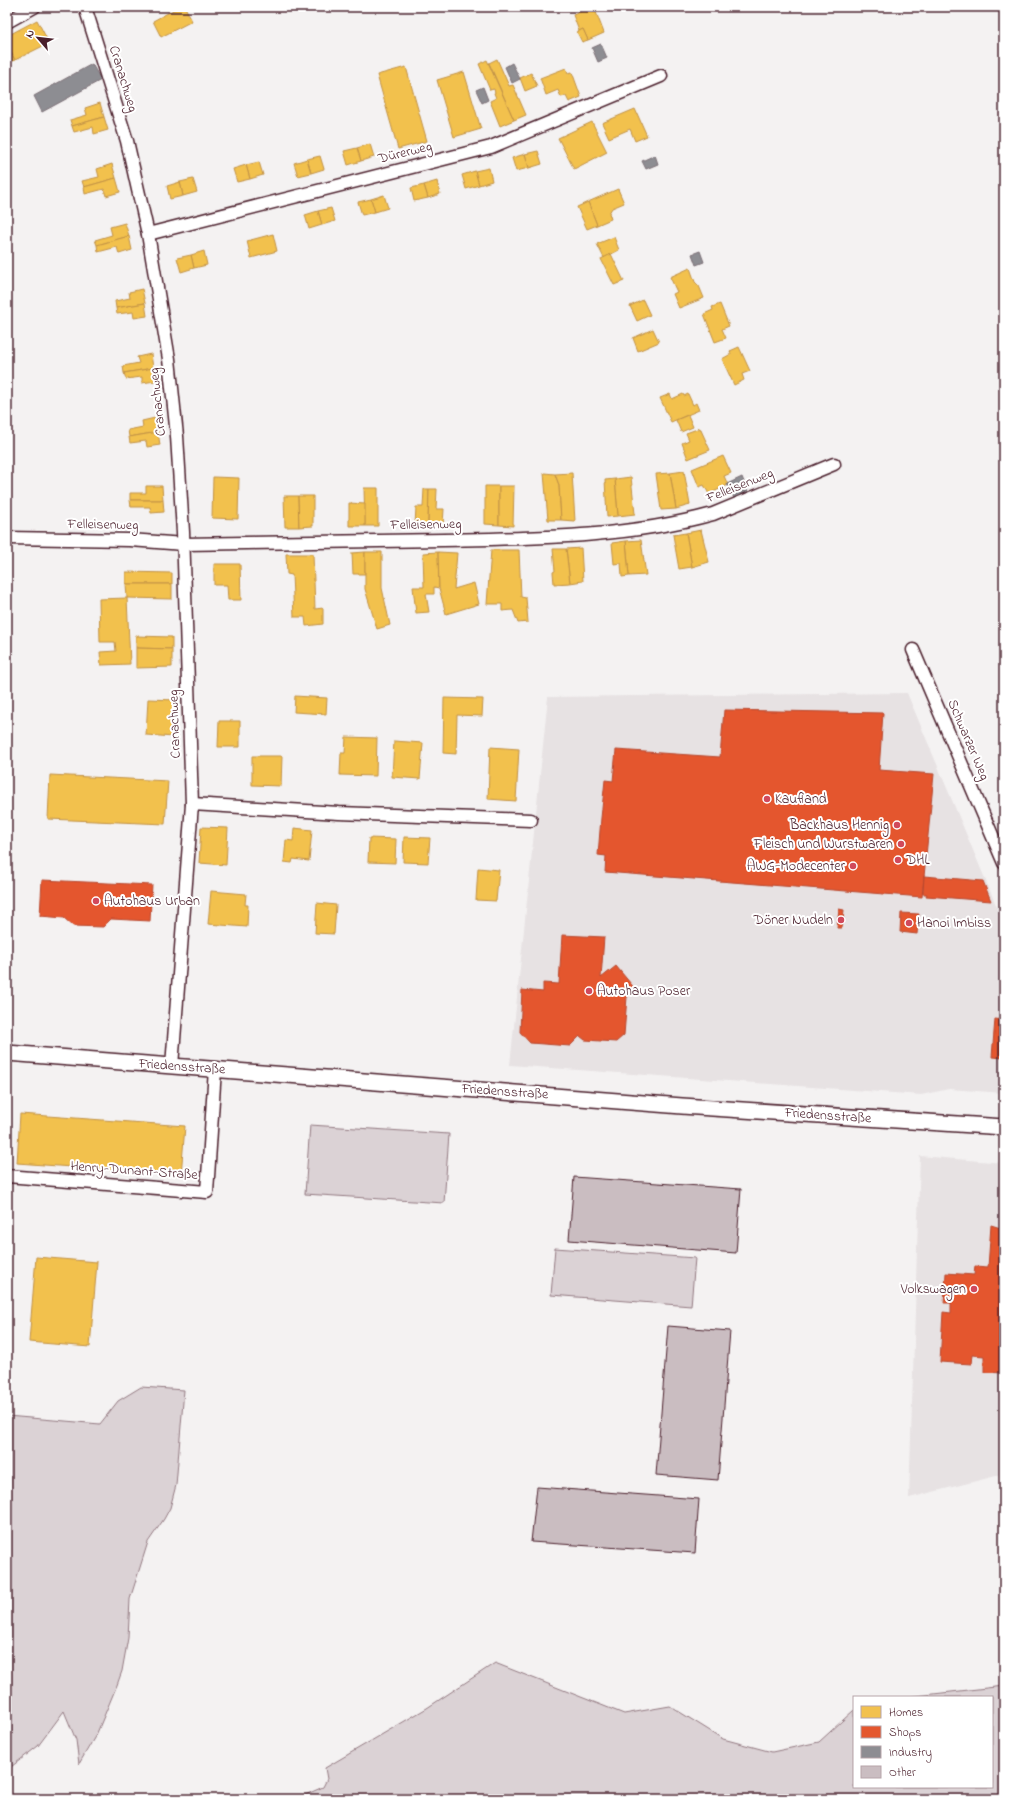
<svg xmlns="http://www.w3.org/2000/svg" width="1011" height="1806" font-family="'Indie Flower',sans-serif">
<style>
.built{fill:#e7e2e3}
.green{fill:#dbd2d5;stroke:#927880}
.homes{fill:#f2c14e;stroke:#c09044}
.shops{fill:#e4572e;stroke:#b6462d}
.industry{fill:#8d8d92;stroke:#796c73}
.building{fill:#cabdc1;stroke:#4a1f2b}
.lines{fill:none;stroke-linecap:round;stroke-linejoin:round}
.minor-casing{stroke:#4a1f2b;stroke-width:15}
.tertiary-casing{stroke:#4a1f2b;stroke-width:18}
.minor{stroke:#fff;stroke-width:12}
.tertiary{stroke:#fff;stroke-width:15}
.poi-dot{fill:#d1495b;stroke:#fff;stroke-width:1.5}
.labels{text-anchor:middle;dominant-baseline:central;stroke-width:4;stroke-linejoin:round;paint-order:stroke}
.street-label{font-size:14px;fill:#4a1f2b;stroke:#fff}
.poi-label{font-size:14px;fill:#4a1f2b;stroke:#fff;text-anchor:start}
</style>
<rect width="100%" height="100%" fill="#f4f2f2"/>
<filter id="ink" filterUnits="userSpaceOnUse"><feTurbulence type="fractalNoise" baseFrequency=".025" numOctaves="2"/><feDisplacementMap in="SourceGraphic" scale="8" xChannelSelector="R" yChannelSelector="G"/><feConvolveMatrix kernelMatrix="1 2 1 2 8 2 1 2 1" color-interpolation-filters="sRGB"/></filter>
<g filter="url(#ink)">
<!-- built -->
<g class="built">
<polygon points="907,693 1004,924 1004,1093 949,1089 921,1095 510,1065 548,697"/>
<polygon points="920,1156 1004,1163 1004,1474 909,1498"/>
</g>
<!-- green -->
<g class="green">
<polygon points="310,1125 449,1134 444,1203 305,1194"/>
<polygon points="555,1248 695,1258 691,1306 551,1295"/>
<polygon points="141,1387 184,1390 176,1485 170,1508 164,1519 148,1542 130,1599 128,1638 122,1671 117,1685 97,1733 79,1764 76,1740 64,1711 38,1746 7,1770 7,1416 100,1424 118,1401"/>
<polygon points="495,1663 624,1714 670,1706 723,1739 772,1752 819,1742 854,1710 854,1787 992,1787 992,1697 907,1697 1004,1686 1004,1799 296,1799 323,1787 327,1779 325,1768 427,1708"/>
</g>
<!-- homes -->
<g class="homes">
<polygon points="179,7 185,7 192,21 161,37 153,21"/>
<polygon points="594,7 604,33 588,40 583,29 579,31 573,15 582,11 581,8 582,7"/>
<polygon points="37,20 49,43 15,60 7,45 7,36"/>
<polygon points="583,29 588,40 582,42 577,32"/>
<polygon points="7,45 15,60 7,64"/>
<polygon points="497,59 509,86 513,85 526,115 514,120 489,63"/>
<polygon points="487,60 514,120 500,126 490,101 496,98 494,93 495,93 494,89 490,90 479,64"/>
<polygon points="406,67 427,141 398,149 377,75"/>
<polygon points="566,68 568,73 572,72 581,97 569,102 566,96 561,97 558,90 546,95 540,78"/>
<polygon points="464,72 481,129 454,137 437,80"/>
<polygon points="531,73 537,86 525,91 520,78"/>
<polygon points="100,103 104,117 72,126 70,120 87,115 85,108"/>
<polygon points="635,109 647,136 635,141 630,129 609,138 602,123"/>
<polygon points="104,117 108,130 94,134 93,127 74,132 72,126"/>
<polygon points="592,122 607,152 574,169 558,138"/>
<polygon points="370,144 374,157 361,161 357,148"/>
<polygon points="357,148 361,161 348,165 344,151"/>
<polygon points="538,151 542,164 529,168 525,154"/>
<polygon points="525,154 529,168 516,171 512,158"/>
<polygon points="320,156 324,169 311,173 307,159"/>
<polygon points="307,159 311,173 298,176 294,163"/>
<polygon points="259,162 263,175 250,179 246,165"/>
<polygon points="112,164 116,178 84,187 82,181 99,177 97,169"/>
<polygon points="246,165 250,179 237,182 233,169"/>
<polygon points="489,168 492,181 479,185 475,171"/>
<polygon points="475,171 479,185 466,189 462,175"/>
<polygon points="116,178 120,192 106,196 104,189 85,194 84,187"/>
<polygon points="193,179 197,192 183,196 180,182"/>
<polygon points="437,181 440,194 428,198 424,185"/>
<polygon points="180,182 183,196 170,199 167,186"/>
<polygon points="424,185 428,198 414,201 411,188"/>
<polygon points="618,189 624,203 612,208 609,213 611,219 597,225 588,202"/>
<polygon points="384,195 388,208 375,212 371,199"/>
<polygon points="371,199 375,212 362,215 358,202"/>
<polygon points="588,202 597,225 587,229 577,207"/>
<polygon points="331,208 335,221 322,225 318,211"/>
<polygon points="318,211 322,225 309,229 305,215"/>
<polygon points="125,223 129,236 97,245 95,240 112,235 110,227"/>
<polygon points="273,234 277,251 251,258 247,241"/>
<polygon points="129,236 132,250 119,254 117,247 98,252 97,245"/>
<polygon points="614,237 619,250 604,258 597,244"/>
<polygon points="204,251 207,265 194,268 191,255"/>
<polygon points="611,254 624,281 614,285 601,259"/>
<polygon points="191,255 194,268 181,272 177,258"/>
<polygon points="690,268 695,282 699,286 704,298 679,308 673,294 677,292 670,277"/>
<polygon points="142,289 145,303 116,308 115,301 130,298 129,292"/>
<polygon points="643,300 650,315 637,321 630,306"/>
<polygon points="145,303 147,316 134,318 133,312 117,314 116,308"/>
<polygon points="720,304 729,326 722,329 726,338 715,342 704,314 713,310 712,307"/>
<polygon points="653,329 659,342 638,351 633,338"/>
<polygon points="739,347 750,371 742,374 744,380 734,385 722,359 731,354 730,351"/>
<polygon points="151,354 153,368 124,373 123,366 139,363 137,357"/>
<polygon points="153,368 155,381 142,383 142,377 126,379 124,373"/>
<polygon points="670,394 672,399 683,394 684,396 688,394 693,405 696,403 699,410 671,422 660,398"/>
<polygon points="688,415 693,427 681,432 676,420"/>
<polygon points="155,418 158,432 129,437 128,430 143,427 142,421"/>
<polygon points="700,428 710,450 688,459 682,443 689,440 686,433"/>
<polygon points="158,432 160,445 147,447 146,441 130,443 129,437"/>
<polygon points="723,456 731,473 724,476 728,485 709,494 704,485 699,487 692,469"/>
<polygon points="684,471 690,505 676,509 670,473"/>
<polygon points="544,473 555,474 559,485 561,520 548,520"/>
<polygon points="572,473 575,521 561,520 559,485 555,474"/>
<polygon points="670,473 676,509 661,510 656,474"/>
<polygon points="213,477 239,478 238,519 212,518"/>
<polygon points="631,477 635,514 618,516 615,479"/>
<polygon points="615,479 618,516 607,517 605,480"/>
<polygon points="146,486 162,486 163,500 130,500 130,493 146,493"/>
<polygon points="485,486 499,486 499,525 485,524"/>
<polygon points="499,486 514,486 513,526 499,525"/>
<polygon points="364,488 378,488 378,526 365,526"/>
<polygon points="424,489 429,489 428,525 415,525 416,507 423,507"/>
<polygon points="429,489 437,489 436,509 444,509 443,525 428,525"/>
<polygon points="284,496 298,496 299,527 285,527"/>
<polygon points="298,496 313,496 313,526 299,527"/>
<polygon points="130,500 163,500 164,512 151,513 150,507 131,507"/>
<polygon points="349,503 365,504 365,526 349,526"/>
<polygon points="701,530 709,562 692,567 686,533"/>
<polygon points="686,533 692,567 679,569 673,535"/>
<polygon points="641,540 646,575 629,576 626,541"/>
<polygon points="626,541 629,576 622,577 621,563 614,564 612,543"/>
<polygon points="581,548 583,581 570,583 566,549"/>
<polygon points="553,549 566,549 570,583 554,584 553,572 555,571"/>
<polygon points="491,550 519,550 521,597 526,598 528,622 518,623 513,610 502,611 502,604 487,604"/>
<polygon points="365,552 365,574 353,574 352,553"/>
<polygon points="365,552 382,552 382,588 390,625 377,629 365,589"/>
<polygon points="438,552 439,588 434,587 434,594 426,594 429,612 416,613 413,587 424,587 423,553"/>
<polygon points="438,552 457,553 454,589 474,583 479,604 446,614 439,588"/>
<polygon points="286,554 313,554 315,609 323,608 323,624 306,626 305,617 294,617 292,575 287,574"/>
<polygon points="214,564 240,564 241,600 228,600 227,585 214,585"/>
<polygon points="126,572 172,573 172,584 126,584"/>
<polygon points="126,584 172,584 172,599 127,598"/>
<polygon points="127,598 130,664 101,665 100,652 116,651 115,642 100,642 99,599"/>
<polygon points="136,636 172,637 172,649 136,648"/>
<polygon points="136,648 172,649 172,667 136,668"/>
<polygon points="295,696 327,698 326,714 294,712"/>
<polygon points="444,698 483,699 482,716 457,715 456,754 443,753"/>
<polygon points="148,699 176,700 174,737 146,735"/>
<polygon points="219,721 240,721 240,747 218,747"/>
<polygon points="346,737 377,738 376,776 340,775 341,753 345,753"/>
<polygon points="394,741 423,743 420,779 392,777"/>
<polygon points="490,747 519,749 516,801 488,799"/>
<polygon points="252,756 282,756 281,786 252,785"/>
<polygon points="50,775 168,781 165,824 48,819"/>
<polygon points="201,827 228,828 226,865 199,863"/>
<polygon points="294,828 312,830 309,861 293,859 292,863 284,862 286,840 293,841"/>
<polygon points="404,837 430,838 428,863 403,862"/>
<polygon points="369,838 396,839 395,863 368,862"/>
<polygon points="478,868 499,870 496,901 476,900"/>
<polygon points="211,891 246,894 245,905 248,905 247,927 208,924"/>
<polygon points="317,903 336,905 334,934 315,933"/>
<polygon points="20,1114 185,1126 181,1175 17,1163"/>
<polygon points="36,1257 97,1262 90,1347 29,1342"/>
</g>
<!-- shops -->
<g class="shops">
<polygon points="724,710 883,713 879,770 934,774 922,897 605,872 606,856 598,855 601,818 605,780 613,781 616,750 720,757"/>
<polygon points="924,876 983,881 991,901 926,896 927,894 923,894"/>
<polygon points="42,880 152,885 150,921 111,919 103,927 73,926 64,918 40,916"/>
<polygon points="839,909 844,910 842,928 837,928"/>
<polygon points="901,913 919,914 917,934 900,932"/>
<polygon points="562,935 604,937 601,978 616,966 636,990 627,997 624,1035 616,1042 585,1040 580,1036 570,1046 530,1043 520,1032 522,990 543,992 543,983 559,984"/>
<polygon points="995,1019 1004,1020 1004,1058 992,1057"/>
<polygon points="991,1225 1004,1229 1003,1373 984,1372 984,1356 972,1355 971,1364 940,1362 943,1312 951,1313 951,1303 944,1303 946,1273 974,1275 975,1266 988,1267"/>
</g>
<!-- industry -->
<g class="industry">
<polygon points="601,44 607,58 598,62 592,48"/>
<polygon points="512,63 520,79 512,83 505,67"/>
<polygon points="92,64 101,80 42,112 34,96"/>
<polygon points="483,87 488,100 482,103 476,90"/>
<polygon points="655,155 658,164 646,169 642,161"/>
<polygon points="700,251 704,262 696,265 692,254"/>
<polygon points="742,477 748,492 734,498 727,484"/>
</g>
<!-- building -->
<g class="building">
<polygon points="574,1177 741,1189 736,1253 569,1240"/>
<polygon points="668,1326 730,1331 718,1480 656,1475"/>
<polygon points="537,1487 699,1499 695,1553 531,1542"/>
</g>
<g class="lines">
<defs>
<g id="minor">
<polyline points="85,7 127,141 148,234 169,359 177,436 183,532 192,804 172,1066"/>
<polyline points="7,22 34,7"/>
<polyline points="148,234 491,147 661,76"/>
<path d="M7,538l123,2 54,4c86,-1 173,-3 259,-4 90,-2 183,-2 270,-26l121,-50"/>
<polyline points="913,650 1004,863"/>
<polyline points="192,804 339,813 531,820"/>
<polyline points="7,1176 207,1192 215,1069"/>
</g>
<polyline id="tertiary" points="7,1053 682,1106 1004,1127"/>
</defs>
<!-- minor casing -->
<use href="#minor" class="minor-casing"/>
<!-- tertiary casing -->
<use href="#tertiary" class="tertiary-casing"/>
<!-- minor -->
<use href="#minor" class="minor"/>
<!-- tertiary -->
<use href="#tertiary" class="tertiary"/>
</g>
</g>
<!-- markers -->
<g class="poi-dot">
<circle cx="767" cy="799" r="4"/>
<circle cx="897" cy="825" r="4"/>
<circle cx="901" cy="844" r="4"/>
<circle cx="898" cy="860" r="4"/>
<circle cx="853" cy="866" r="4"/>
<circle cx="96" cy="901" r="4"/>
<circle cx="841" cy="920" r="4"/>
<circle cx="909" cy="923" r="4"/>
<circle cx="589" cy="991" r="4"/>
<circle cx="974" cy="1289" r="4"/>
</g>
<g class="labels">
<!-- street labels -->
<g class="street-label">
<text transform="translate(123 79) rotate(73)">Cranachweg</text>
<text transform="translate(405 153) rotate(-14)">Dürerweg</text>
<text transform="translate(158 402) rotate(-96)">Cranachweg</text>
<text transform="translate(740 486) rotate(-22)">Felleisenweg</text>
<text transform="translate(103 525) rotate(1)">Felleisenweg</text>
<text transform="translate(426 525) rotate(-1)">Felleisenweg</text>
<text transform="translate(175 724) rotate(-92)">Cranachweg</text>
<text transform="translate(968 740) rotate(67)">Schwarzer Weg</text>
<text transform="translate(182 1067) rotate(4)">Friedensstraße</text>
<text transform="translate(505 1092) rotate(4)">Friedensstraße</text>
<text transform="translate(828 1116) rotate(4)">Friedensstraße</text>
<text transform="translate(134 1171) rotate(4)">Henry-Dunant-Straße</text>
</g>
<!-- poi labels -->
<g class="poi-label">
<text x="775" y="799">Kaufland</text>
<text x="889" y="825" text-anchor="end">Backhaus Hennig</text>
<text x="893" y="844" text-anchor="end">Fleisch und Wurstwaren</text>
<text x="906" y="860">DHL</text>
<text x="845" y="866" text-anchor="end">AWG-Modecenter</text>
<text x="104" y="901">Autohaus Urban</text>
<text x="833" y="920" text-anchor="end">Döner Nudeln</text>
<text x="917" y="923">Hanoi Imbiss</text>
<text x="597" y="991">Autohaus Poser</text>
<text x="966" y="1289" text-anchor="end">Volkswagen</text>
</g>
</g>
<!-- margin -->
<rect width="1011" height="1806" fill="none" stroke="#fff" stroke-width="24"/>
<rect x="12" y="12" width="987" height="1782" fill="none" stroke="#4a1f2b" stroke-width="1.5" filter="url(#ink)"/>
<!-- legend -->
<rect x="853" y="1696" width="140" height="92" fill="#ffffff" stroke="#b7a5aa"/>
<rect x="861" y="1706" width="20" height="12" fill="#f2c14e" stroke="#b7a5aa"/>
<text x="889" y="1716" font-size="12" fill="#4a1f2b">Homes</text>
<rect x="861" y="1726" width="20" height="12" fill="#e4572e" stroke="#b7a5aa"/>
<text x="889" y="1736" font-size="12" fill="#4a1f2b">Shops</text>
<rect x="861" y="1746" width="20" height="12" fill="#8d8d92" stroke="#b7a5aa"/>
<text x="889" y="1756" font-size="12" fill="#4a1f2b">Industry</text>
<rect x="861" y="1766" width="20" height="12" fill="#cabdc1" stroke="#b7a5aa"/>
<text x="889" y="1776" font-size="12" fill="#4a1f2b">Other</text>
<!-- north arrow -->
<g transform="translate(38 38) rotate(298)" stroke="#ffffff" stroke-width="3" paint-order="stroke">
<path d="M0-3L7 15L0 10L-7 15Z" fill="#4a1f2b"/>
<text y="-6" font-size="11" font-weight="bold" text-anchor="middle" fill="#4a1f2b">N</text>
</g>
</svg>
